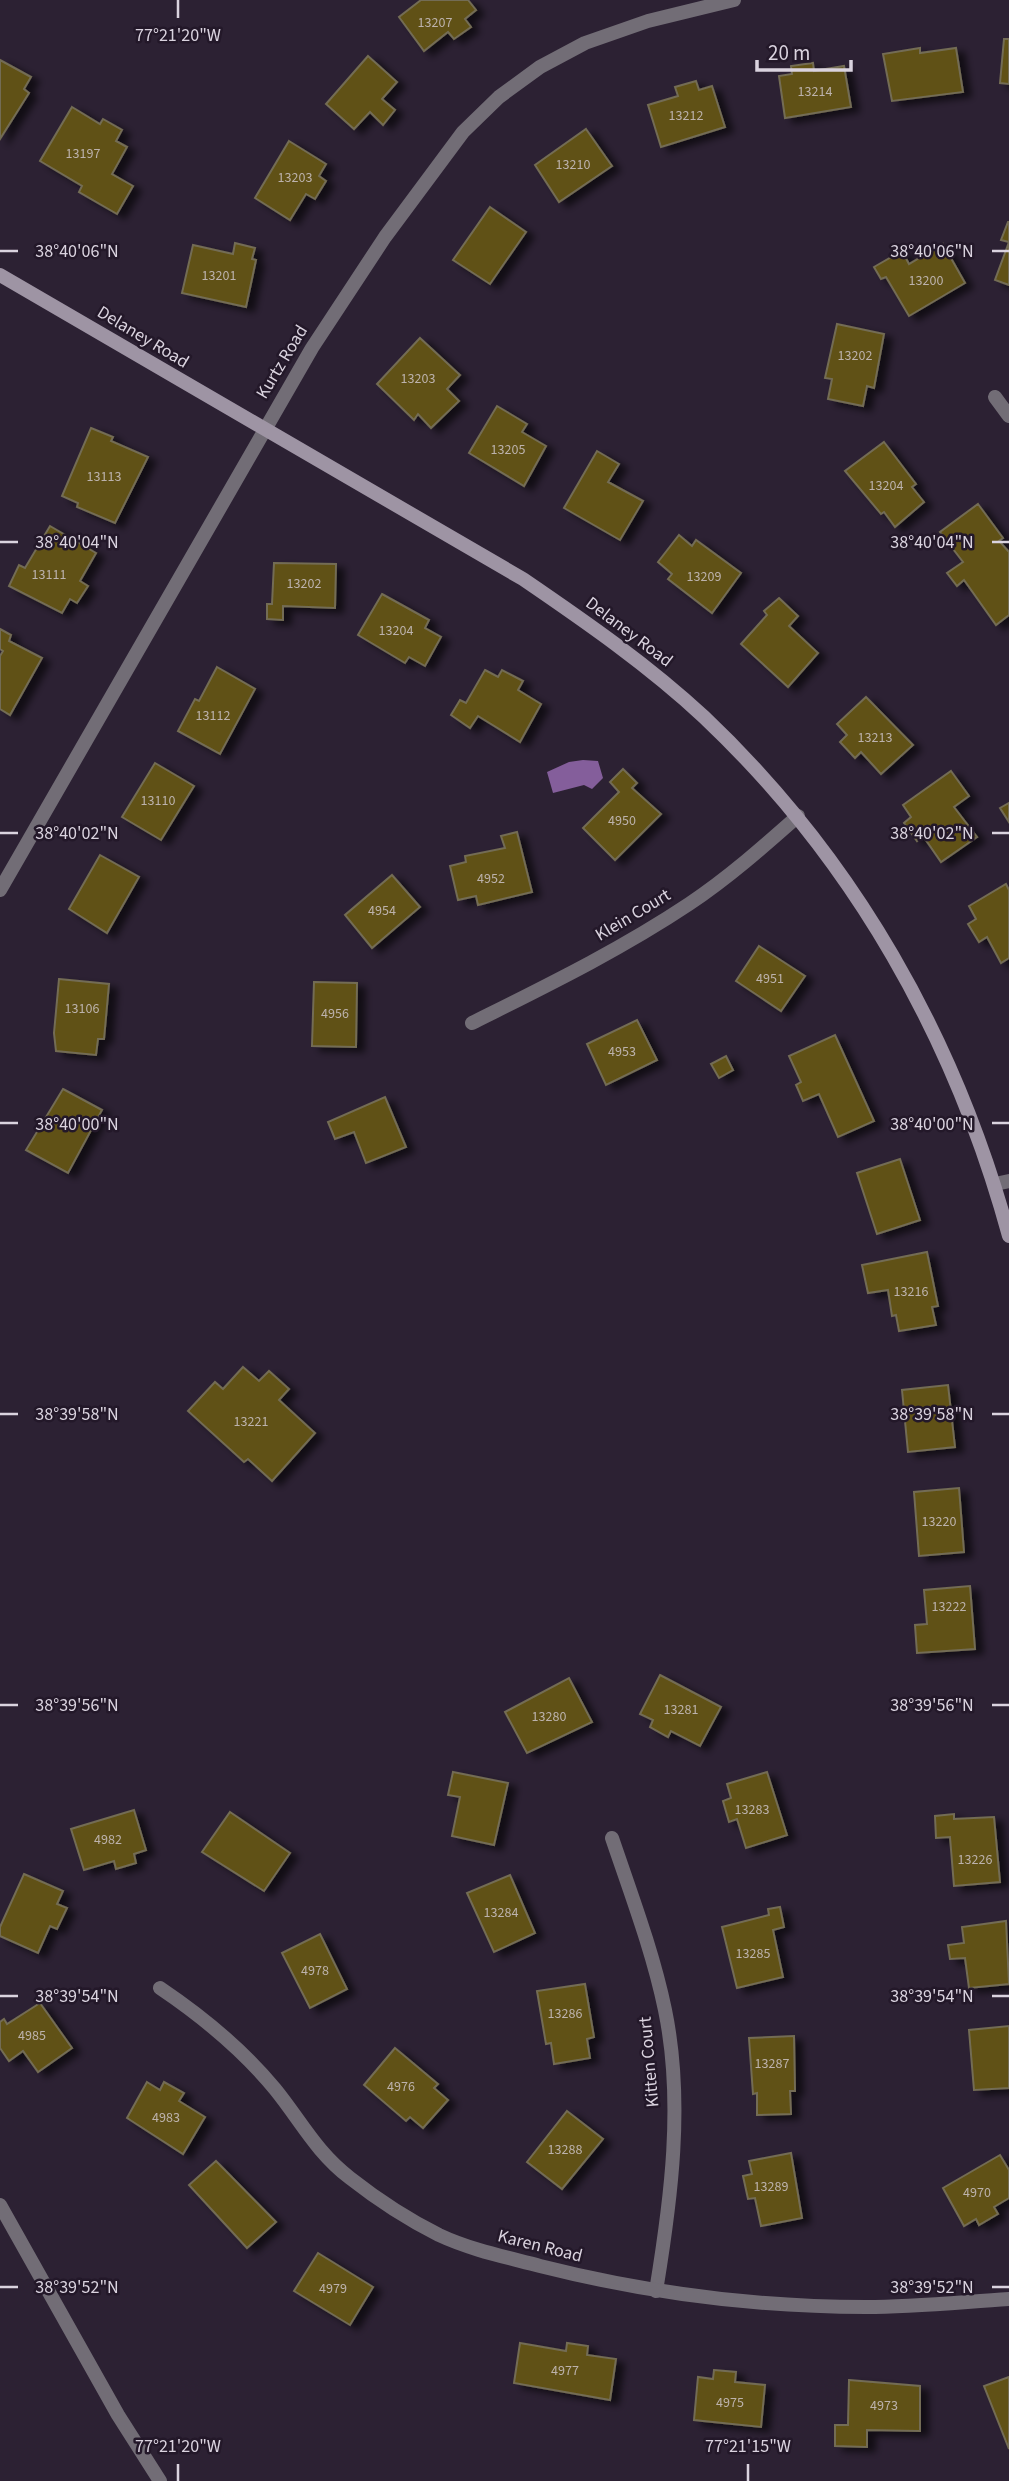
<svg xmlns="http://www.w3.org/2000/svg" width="1009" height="2481" font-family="'Source Sans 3',sans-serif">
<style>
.water{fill:#845e9b}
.building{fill:#615112;stroke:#736c54;stroke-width:2;filter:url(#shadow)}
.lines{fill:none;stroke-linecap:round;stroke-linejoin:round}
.street{stroke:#726d76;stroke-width:14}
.secondary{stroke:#9e94a4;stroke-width:14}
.ticks{fill:none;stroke:#dad3df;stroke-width:2.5}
.labels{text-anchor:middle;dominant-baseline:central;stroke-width:5;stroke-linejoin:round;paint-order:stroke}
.number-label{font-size:14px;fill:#bcb2ac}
.street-label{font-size:18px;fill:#dad3df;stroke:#231829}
.ticks-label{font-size:18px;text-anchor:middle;fill:#dad3df;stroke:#231829;stroke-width:5;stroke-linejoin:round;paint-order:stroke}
</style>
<defs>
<filter id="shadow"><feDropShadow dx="8" dy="4.5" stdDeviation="3.5" flood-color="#0009"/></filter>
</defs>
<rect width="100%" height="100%" fill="#2c2133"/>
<!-- water -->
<polygon class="water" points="583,760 598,761 603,778 592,789 584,785 553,793 547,772 569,762"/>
<!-- building -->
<g class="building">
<polygon points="421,0 468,0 476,10 465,19 471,27 454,39 448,32 424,51 399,17"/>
<polygon points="1004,39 1009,39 1009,84 1000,83"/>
<polygon points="920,48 920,53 956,48 963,92 892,101 883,54"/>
<polygon points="368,56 397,82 382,99 395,110 383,125 370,112 354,129 326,104"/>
<polygon points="0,60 31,77 24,89 29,93 0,139"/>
<polygon points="813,63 814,71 844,66 851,107 785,118 779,76 792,74 791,66"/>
<polygon points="696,81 699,90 712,86 725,127 661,147 648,105 678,96 675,87"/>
<polygon points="72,107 100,124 103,119 122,130 116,141 127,147 112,174 133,186 117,214 79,192 82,186 40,161"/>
<polygon points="586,129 612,166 559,202 535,165"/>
<polygon points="289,141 326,164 319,176 326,181 315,199 306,194 290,220 255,198"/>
<polygon points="490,207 526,232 490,284 453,260"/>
<polygon points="1008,222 1009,222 1009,285 995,280 1009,242 1001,240"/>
<polygon points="235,243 255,248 252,259 256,260 246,307 182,293 193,245 233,254"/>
<polygon points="943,244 965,283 909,316 886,277 881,279 874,267 902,251 909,264"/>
<polygon points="837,324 884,334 874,388 867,386 863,406 828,399 832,379 825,378"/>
<polygon points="420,338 460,375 447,389 459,401 431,428 418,414 414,420 377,384"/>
<polygon points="497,406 527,424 522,432 546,446 524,486 469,453"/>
<polygon points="91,428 113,437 111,441 148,457 115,523 77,507 78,503 62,496"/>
<polygon points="884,442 916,484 912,487 924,502 895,527 884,512 881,514 845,471"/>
<polygon points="597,451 619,464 608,482 643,501 620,540 564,508"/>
<polygon points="978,504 1003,538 999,541 1009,552 1009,615 996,625 964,580 957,586 947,573 963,562 940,532"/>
<polygon points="50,526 96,553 80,581 88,586 77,603 70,599 62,613 9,586 19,565 25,568"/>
<polygon points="679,535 692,546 696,540 741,573 712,613 668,579 672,574 658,562"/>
<polygon points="274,563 336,564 335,608 283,606 283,620 267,619 267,604 272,604"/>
<polygon points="382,594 429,620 425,628 441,637 425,666 409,657 405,663 358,635"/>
<polygon points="779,598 798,616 789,626 818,653 788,687 741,644 767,615 764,611"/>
<polygon points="0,629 11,635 9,641 42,658 10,715 0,709 0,656 3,651 0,649"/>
<polygon points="217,667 255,689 220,754 178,731 195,699 199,701"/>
<polygon points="485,670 498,677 502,670 523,681 518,690 541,704 520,742 478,716 470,728 451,715 460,700 466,703"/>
<polygon points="866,697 913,745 881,774 861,752 855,758 840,742 847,735 837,724"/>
<polygon points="155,763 194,786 161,840 122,817"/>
<polygon points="623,769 637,783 632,788 661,814 615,860 583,828 619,792 610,782"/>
<polygon points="951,771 969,796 954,807 977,837 941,862 923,836 917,841 904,823 911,817 903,805"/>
<polygon points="1009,803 1009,822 1000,808"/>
<polygon points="517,832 532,892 478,905 476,896 458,900 450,866 466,862 465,856 505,848 501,836"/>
<polygon points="100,855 139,877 107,933 69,909"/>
<polygon points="392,875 420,907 372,948 345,915"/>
<polygon points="1006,884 1009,890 1009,958 1001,963 987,937 979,942 968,924 976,919 969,906"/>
<polygon points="759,946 805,976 781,1011 736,981"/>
<polygon points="59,979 109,984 104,1039 98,1039 96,1055 56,1051 54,1033"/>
<polygon points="314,982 357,983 356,1047 312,1046"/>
<polygon points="637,1020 657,1060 606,1085 587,1044"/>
<polygon points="835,1035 874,1121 838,1137 819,1094 803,1101 796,1085 801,1082 789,1056"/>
<polygon points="726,1056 733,1070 719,1078 711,1064"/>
<polygon points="63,1089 102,1110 68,1173 26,1150"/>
<polygon points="385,1097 406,1147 366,1163 354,1132 335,1139 328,1122"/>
<polygon points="900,1159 920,1220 877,1234 857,1173"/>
<polygon points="927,1252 938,1306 932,1307 936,1325 899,1331 896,1315 892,1316 888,1290 868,1293 862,1265"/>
<polygon points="243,1367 259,1381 269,1371 289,1389 279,1400 315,1433 272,1481 248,1459 244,1462 188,1411 215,1382 223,1389"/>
<polygon points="948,1385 955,1447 908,1452 902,1390"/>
<polygon points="959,1488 964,1552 919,1556 914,1492"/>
<polygon points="970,1586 975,1649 917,1653 915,1625 927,1624 924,1590"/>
<polygon points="660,1675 721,1707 700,1746 671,1731 668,1737 650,1727 653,1720 640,1714"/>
<polygon points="569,1678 592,1722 527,1753 505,1712"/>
<polygon points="453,1772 508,1783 494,1845 452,1836 460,1797 448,1795"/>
<polygon points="767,1772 787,1835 746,1848 737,1819 729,1822 723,1801 731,1798 727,1784"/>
<polygon points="134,1810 146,1850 134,1854 136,1863 116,1869 114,1861 84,1870 71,1829"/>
<polygon points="230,1812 290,1853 264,1891 202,1852"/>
<polygon points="954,1814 954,1819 994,1817 1000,1882 954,1886 950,1837 936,1838 935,1816"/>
<polygon points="24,1874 63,1891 57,1904 67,1908 57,1929 50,1926 38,1953 0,1936 0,1927"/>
<polygon points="510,1875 535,1933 494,1952 467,1893"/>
<polygon points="780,1907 784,1927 773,1930 783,1977 737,1988 722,1927 769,1915 768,1909"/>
<polygon points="1006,1921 1009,1984 969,1988 965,1958 950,1959 948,1945 964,1943 962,1927"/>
<polygon points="320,1934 347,1989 310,2008 282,1953"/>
<polygon points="585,1984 594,2037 587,2039 590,2058 554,2064 551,2043 546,2044 537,1991"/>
<polygon points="40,2003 72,2048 38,2072 23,2051 9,2061 0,2048 0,2022 4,2019 7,2024"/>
<polygon points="1009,2026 1009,2088 974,2090 969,2030"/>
<polygon points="794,2036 795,2091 790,2091 791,2114 757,2115 757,2093 753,2094 749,2038"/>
<polygon points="395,2048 438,2084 434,2088 448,2100 423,2128 410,2117 406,2121 364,2085"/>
<polygon points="147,2082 160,2090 164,2082 184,2093 179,2101 205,2117 183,2154 127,2118"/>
<polygon points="567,2111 603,2139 562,2189 527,2162"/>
<polygon points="791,2153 802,2218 761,2226 755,2198 748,2199 743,2176 752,2174 749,2161"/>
<polygon points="1000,2155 1009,2170 1009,2198 994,2207 998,2214 979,2225 976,2219 964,2226 943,2188"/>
<polygon points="216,2161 276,2222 247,2248 189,2185"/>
<polygon points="318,2253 373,2287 350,2325 294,2291"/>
<polygon points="520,2343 566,2351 567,2343 588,2346 587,2355 616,2359 610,2400 514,2383"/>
<polygon points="714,2370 736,2372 735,2382 765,2385 761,2427 694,2420 698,2377 713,2379"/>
<polygon points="1009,2377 1009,2449 984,2386"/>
<polygon points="849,2380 920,2386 920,2431 867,2430 867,2447 835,2446 835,2425 848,2425"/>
</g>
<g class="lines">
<!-- street -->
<g class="street">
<polyline points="995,397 1009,416"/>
<polyline points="0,890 312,348 385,237 463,132 499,97 540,67 585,43 648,21 734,0"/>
<path d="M472,1023c74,-37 148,-73 217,-119 39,-26 74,-57 109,-88"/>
<polyline points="995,1184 1009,1181"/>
<path d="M612,1838c19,56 41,114 53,172 19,92 6,190 -9,281"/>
<path d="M160,1988c43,29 82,61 115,101 26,32 41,63 75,89 28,22 57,41 89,57 32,15 67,22 101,31 107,27 216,41 326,41 48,0 95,-5 143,-8"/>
<polyline points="0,2205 118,2415 160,2481"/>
</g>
<!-- secondary -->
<path class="secondary" d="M0,275l523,304c63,43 125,86 181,138 150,142 251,321 305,519"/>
</g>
<!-- ticks -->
<path class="ticks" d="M178,0v18M0,251h18M992,251h17M0,542h18M992,542h17M0,833h18M992,833h17M0,1123h18M992,1123h17M0,1414h18M992,1414h17M0,1705h18M992,1705h17M0,1996h18M992,1996h17M0,2287h18M992,2287h17M178,2464v17M748,2464v17"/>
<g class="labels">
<!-- number labels -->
<g class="number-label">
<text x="435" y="23">13207</text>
<text x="815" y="92">13214</text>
<text x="686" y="116">13212</text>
<text x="83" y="154">13197</text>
<text x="573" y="165">13210</text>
<text x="295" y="178">13203</text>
<text x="219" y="276">13201</text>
<text x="926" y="281">13200</text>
<text x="855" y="356">13202</text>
<text x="418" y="379">13203</text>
<text x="508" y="450">13205</text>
<text x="104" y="477">13113</text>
<text x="886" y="486">13204</text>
<text x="49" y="575">13111</text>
<text x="704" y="577">13209</text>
<text x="304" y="584">13202</text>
<text x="396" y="631">13204</text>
<text x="213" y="716">13112</text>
<text x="875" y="738">13213</text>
<text x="158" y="801">13110</text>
<text x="622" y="821">4950</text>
<text x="491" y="879">4952</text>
<text x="382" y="911">4954</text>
<text x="770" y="979">4951</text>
<text x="82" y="1009">13106</text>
<text x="335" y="1014">4956</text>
<text x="622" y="1052">4953</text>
<text x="911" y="1292">13216</text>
<text x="251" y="1422">13221</text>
<text x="939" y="1522">13220</text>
<text x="949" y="1607">13222</text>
<text x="681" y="1710">13281</text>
<text x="549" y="1717">13280</text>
<text x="752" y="1810">13283</text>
<text x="108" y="1840">4982</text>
<text x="975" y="1860">13226</text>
<text x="501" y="1913">13284</text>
<text x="753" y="1954">13285</text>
<text x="315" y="1971">4978</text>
<text x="565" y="2014">13286</text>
<text x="32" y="2036">4985</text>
<text x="772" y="2064">13287</text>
<text x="401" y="2087">4976</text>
<text x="166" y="2118">4983</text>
<text x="565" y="2150">13288</text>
<text x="771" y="2187">13289</text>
<text x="977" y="2193">4970</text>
<text x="333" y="2289">4979</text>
<text x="565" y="2371">4977</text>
<text x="730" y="2403">4975</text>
<text x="884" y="2406">4973</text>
</g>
<!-- street labels -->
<g class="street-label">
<text transform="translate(143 337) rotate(31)">Delaney Road</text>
<text transform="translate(282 362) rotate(-59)">Kurtz Road</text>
<text transform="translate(629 632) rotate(37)">Delaney Road</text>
<text transform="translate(633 915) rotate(-31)">Klein Court</text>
<text transform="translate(649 2062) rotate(-95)">Kitten Court</text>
<text transform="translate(540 2246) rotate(14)">Karen Road</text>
</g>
</g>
<g class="ticks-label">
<text x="178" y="41">77°21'20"W</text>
<text x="77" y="257">38°40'06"N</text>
<text x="932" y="257">38°40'06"N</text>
<text x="77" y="548">38°40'04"N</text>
<text x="932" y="548">38°40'04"N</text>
<text x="77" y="839">38°40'02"N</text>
<text x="932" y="839">38°40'02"N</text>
<text x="77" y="1130">38°40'00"N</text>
<text x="932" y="1130">38°40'00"N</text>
<text x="77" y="1420">38°39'58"N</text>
<text x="932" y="1420">38°39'58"N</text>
<text x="77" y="1711">38°39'56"N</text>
<text x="932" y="1711">38°39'56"N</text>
<text x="77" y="2002">38°39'54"N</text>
<text x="932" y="2002">38°39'54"N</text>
<text x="77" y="2293">38°39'52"N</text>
<text x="932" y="2293">38°39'52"N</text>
<text x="178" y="2452">77°21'20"W</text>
<text x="748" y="2452">77°21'15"W</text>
</g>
<!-- scale -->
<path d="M757 60v10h94v-10" fill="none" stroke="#dad3df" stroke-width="3.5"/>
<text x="768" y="60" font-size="21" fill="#dad3df" stroke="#231829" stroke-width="5" paint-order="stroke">20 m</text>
</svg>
